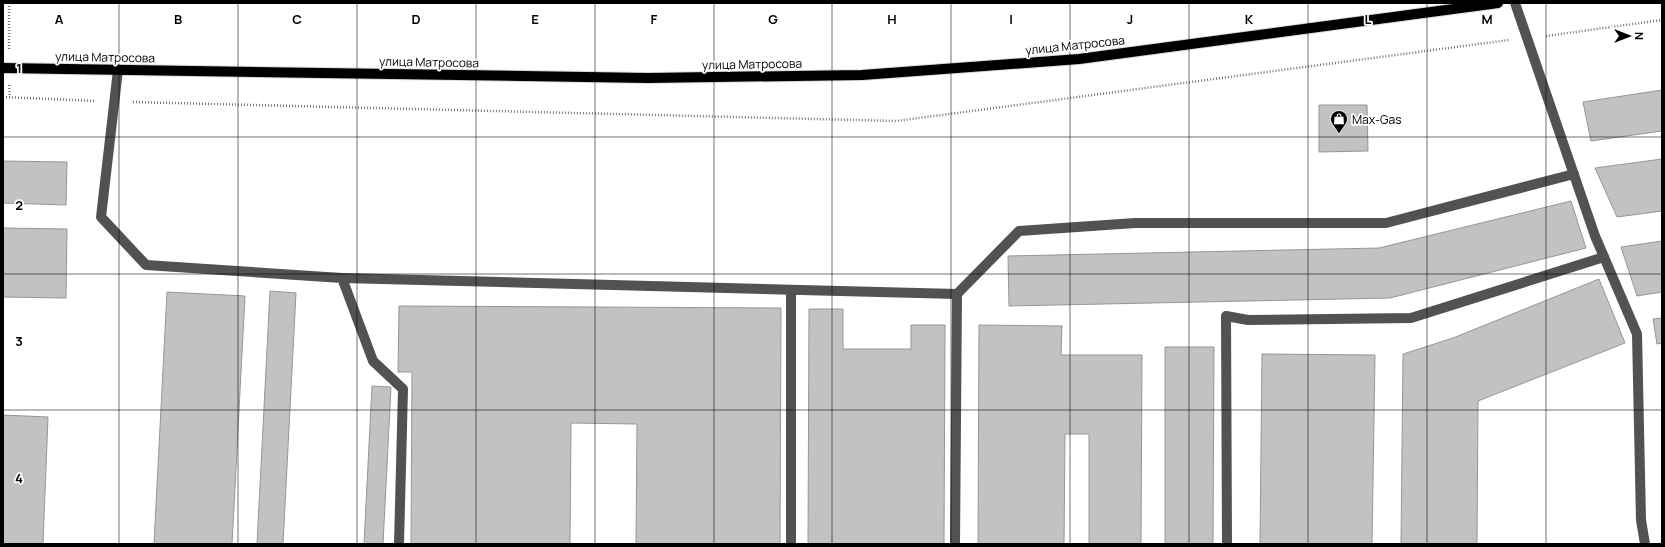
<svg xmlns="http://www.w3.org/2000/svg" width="1665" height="547" font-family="Manrope,sans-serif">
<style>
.building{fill:#c2c2c2;stroke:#969696}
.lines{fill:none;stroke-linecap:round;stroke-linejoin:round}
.major-casing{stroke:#dbdbdb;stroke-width:12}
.path{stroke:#747474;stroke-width:2.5;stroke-dasharray:1 2;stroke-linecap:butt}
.minor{stroke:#525252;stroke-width:10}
.major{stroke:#000;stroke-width:10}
.grid{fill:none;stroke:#000;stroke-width:1;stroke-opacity:0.55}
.labels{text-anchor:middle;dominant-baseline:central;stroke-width:3.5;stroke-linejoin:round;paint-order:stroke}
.street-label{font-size:12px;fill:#000;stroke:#fff}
.poi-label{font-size:12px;fill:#000;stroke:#fff;text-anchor:start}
.grid-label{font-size:13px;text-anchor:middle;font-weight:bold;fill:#000;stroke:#fff;stroke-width:3.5;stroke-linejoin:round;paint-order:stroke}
</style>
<rect width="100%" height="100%" fill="#fff"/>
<!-- building -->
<g class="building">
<polygon points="1662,90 1662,131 1591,141 1583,102"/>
<polygon points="1319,105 1367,105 1368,151 1319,152"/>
<polygon points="1662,159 1662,211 1617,217 1595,168"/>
<polygon points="3,161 67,162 66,205 3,203"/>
<polygon points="1571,201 1586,248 1390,298 1009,306 1008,256 1379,248"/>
<polygon points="3,228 67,229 66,298 3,297"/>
<polygon points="1662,241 1662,292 1637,296 1621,247"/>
<polygon points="1599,279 1625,343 1478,401 1477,544 1401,544 1403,354 1453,338"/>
<polygon points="270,291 296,293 283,544 257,544"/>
<polygon points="167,292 245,296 232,544 154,544"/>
<polygon points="399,306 781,308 780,544 636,544 637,424 571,423 570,544 411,544 412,372 398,372"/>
<polygon points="809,309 843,309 843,349 911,349 911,325 945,325 944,544 808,544"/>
<polygon points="1662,318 1662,343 1657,344 1653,319"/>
<polygon points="979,325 1062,326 1061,355 1142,355 1141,544 1089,544 1089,434 1065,434 1064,544 978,544"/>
<polygon points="1165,347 1214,347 1213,544 1165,544"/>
<polygon points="1262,354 1375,355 1372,544 1260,544"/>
<polygon points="372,386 391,387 383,544 364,544"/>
<polygon points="3,415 48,417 43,544 3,544"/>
</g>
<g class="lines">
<defs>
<polyline id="major" points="3,68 648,78 862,75 1079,59 1498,3"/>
</defs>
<!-- major casing -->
<use href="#major" class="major-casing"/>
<!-- path -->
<g class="path">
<polyline points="9,3 9,50"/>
<polyline points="1546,36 1662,20"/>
<polyline points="9,85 10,97"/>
<polyline points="3,97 96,101"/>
<polyline points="133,102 896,121 1509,40"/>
</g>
<!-- minor -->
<g class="minor">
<polyline points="1515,3 1595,236 1637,334 1641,520 1645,544"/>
<polyline points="118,70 101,217 146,265 342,278 373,361 403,389 399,544"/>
<polyline points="342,278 957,294"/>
<polyline points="791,290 791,544"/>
<polyline points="955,544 957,294 1019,231 1135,223 1386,223 1574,174"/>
<polyline points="1227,544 1226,316 1248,320 1411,318 1604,257"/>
</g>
<!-- major -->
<use href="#major" class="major"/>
</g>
<!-- grid -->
<path class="grid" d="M119,3v541M238,3v541M357,3v541M476,3v541M595,3v541M714,3v541M832,3v541M951,3v541M1070,3v541M1189,3v541M1308,3v541M1427,3v541M1546,3v541M3,137h1659M3,274h1659M3,410h1659"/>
<!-- icons -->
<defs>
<symbol id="shop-pin" viewBox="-11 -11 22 30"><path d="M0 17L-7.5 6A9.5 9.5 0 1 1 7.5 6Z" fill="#000" stroke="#fff"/><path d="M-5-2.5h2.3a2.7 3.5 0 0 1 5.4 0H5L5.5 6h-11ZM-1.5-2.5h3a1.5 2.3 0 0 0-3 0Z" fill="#fff"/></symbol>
</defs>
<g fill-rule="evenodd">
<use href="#shop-pin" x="1329" y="109" width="20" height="27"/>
</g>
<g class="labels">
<!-- street labels -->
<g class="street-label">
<text transform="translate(1075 45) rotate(-6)">улица Матросова</text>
<text transform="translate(105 57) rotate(1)">улица Матросова</text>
<text transform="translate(429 62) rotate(1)">улица Матросова</text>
<text transform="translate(752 64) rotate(-1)">улица Матросова</text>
</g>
<!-- poi labels -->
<g class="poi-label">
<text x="1352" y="119">Max-Gas</text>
</g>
</g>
<g class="grid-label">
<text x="59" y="24">A</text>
<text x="178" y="24">B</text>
<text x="297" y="24">C</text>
<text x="416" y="24">D</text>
<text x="535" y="24">E</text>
<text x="654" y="24">F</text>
<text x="773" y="24">G</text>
<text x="892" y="24">H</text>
<text x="1011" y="24">I</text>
<text x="1130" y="24">J</text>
<text x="1249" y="24">K</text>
<text x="1368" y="24">L</text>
<text x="1487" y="24">M</text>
<text x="19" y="73">1</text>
<text x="19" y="210">2</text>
<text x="19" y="346">3</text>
<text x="19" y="483">4</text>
</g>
<!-- border -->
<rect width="1665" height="547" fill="none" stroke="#000000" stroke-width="8"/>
<!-- north arrow -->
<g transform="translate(1629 36) rotate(90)" stroke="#ffffff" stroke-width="3" paint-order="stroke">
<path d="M0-3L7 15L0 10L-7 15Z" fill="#000000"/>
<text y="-6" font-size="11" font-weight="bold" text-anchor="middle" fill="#000000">N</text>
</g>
</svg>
